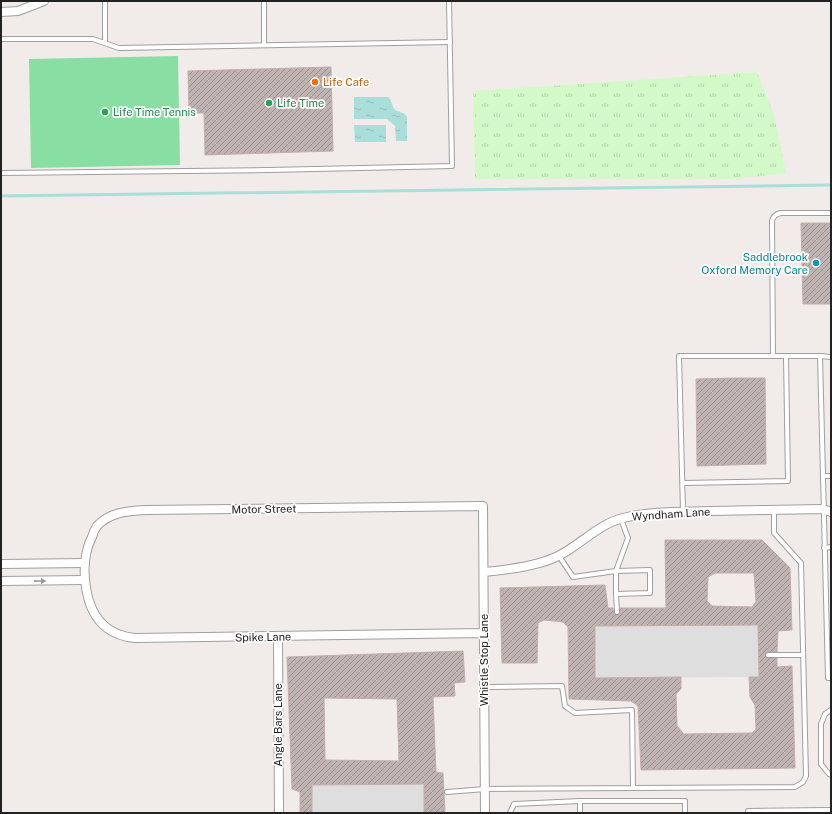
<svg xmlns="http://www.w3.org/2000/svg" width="832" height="814" font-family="'Public Sans',sans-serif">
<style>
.park{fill:url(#park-tufts)}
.pitch{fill:#89dea3}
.parking{fill:#dedede}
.water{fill:url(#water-ripples)}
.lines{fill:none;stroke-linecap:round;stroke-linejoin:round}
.stream{stroke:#aaded9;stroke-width:3}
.building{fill:url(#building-hatch);stroke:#c3aeab;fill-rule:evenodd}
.lane-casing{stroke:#9f9f9f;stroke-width:6}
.street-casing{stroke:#9f9f9f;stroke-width:10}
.lane{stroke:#fff;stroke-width:4}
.street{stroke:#fff;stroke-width:8}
.oneway{fill:#9c9c9c}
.food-dot{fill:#e8710a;stroke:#fff;stroke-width:1.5}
.leisure-dot{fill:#2e9e5b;stroke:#fff;stroke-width:1.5}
.culture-dot{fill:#0f9aa8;stroke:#fff;stroke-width:1.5}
.labels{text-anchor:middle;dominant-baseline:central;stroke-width:3.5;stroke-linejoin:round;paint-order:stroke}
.food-label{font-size:11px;fill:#c56008;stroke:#fff;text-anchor:start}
.leisure-label{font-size:11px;fill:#27864d;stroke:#fff;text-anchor:start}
.culture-label{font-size:11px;fill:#0d838f;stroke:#fff;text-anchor:end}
.street-label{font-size:11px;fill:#222;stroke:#fff}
</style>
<defs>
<pattern id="park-tufts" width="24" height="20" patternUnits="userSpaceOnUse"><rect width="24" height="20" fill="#d3f9c8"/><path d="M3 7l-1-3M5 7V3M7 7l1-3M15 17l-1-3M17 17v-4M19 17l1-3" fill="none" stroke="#b5d5ac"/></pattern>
<pattern id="water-ripples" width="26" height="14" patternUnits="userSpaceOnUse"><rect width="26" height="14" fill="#aaded9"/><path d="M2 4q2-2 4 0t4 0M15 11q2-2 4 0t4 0" fill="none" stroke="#92beba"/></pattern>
<pattern id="building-hatch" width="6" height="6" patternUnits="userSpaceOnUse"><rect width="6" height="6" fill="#bfb3b2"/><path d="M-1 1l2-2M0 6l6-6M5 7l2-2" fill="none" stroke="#9b9190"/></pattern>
</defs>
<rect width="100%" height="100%" fill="#f1ece9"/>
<!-- park -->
<polygon class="park" points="757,72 774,115 786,173 734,179 475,179 473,91"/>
<!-- pitch -->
<polygon class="pitch" points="178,56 180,165 31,168 29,59"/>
<!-- parking -->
<g class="parking">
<polygon points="758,625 759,677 595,678 595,626"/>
<polygon points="424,784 424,813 312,813 312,785"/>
</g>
<!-- water -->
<g class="water">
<path d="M354,97h34l2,2c6,14 2,9 15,15l2,3v24h-11l-1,-15 -8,-7h-33z"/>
<polygon points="354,125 386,125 386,142 355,142"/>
</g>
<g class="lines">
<!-- stream -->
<polyline class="stream" points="1,196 831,185"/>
</g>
<!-- building -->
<g class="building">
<polygon points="331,67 333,151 205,155 204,113 189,113 188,71"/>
<polygon points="801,223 831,223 831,304 803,304"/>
<polygon points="734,378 765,378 766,464 697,466 696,379"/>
<path d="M665,540h97l28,28 2,62 -14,1 -1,21h-10l-2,3 3,3h9v9l15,-1 3,102 -154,2 -3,-64 -7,-5 -62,-2 -1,-72 -5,-5 -19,-2 -6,3 -1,40h-35l-2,-75 105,-3 3,23h5l1,6 2,1 4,-1v-6h46zM715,573h39l2,29 -4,5 -40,-1 -5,-5 1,-24zM758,625l1,52h-10l1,20 5,8 1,24 -4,4 -68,1 -7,-8 -1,-32 5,-5v-12l-86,1v-52z"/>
<path d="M463,651l2,31 -11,1 1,13 -22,1 3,75 7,1 2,40h-21v-29l-112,1v28h-12v-21l-8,-3 -5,-132zM324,698l73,1 2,62 -74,-1z"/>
</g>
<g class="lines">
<defs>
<g id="lane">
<polyline points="105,1 105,43"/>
<polyline points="1,39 93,39 119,48 450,42"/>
<polyline points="264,45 264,1"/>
<polyline points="1,173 269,170 452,166 449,1"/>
<path d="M773,356l-1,-135c1,-5 4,-7 9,-8h50"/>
<polyline points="786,356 820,356 823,476"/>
<polyline points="820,356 831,357"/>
<polyline points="831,476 823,476 828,678 831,678"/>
<polyline points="683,483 788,481 786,356 679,356 683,511"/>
<polyline points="824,548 831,547"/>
<polyline points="559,556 573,577 616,571 616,594 650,593 650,570 616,571 628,538 621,519"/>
<polyline points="616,594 617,612"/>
<polyline points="768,655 803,655"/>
<polyline points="831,710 825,714 821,724 821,764 829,774 831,775"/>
<polyline points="633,788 795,787 803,782 806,776 801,563 774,533 774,510"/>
<polyline points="447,792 485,789 633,788 632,710 575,713 565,706 562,686 484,687"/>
<polyline points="510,813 514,804 580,801"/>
<polyline points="580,813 580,801 685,801 685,813"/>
<polyline points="748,813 748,811 831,810"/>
</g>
<g id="street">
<polyline points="1,12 18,11 44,1"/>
<polyline points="1,564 85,563"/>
<path d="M484,572c22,-2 56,-6 76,-17 21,-11 39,-31 63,-37 28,-7 58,-6 87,-7 38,-1 75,-1 113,-2l8,3"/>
<polyline points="1,581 85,580"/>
<path d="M484,633l-349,5c-11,-1 -20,-4 -28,-10 -24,-18 -28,-66 -15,-91 1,-4 3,-8 5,-11 13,-14 31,-15 49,-16l337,-4 2,307"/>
<polyline points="278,637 279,813"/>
</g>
</defs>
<!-- lane casing -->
<use href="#lane" class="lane-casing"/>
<!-- street casing -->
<use href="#street" class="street-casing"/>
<!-- lane -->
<use href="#lane" class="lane"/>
<!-- street -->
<use href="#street" class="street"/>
</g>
<!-- one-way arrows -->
<defs><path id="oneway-solid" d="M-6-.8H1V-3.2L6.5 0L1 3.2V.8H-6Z"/></defs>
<use class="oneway" href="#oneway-solid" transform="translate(40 581) rotate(-1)"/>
<!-- markers -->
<circle class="food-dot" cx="315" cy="82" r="4"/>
<g class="leisure-dot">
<circle cx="269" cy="103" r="4"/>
<circle cx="105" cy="112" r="4"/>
</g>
<circle class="culture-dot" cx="816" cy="263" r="4"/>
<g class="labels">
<!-- food labels -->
<g class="food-label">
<text x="323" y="82">Life Cafe</text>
</g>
<!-- leisure labels -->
<g class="leisure-label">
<text x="277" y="103">Life Time</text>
<text x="113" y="112">Life Time Tennis</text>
</g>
<!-- culture labels -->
<g class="culture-label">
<text x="808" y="257">Saddlebrook<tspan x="808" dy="13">Oxford Memory Care</tspan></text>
</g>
<!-- street labels -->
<g class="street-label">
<text transform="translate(264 509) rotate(-1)">Motor Street</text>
<text transform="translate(671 514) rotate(-4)">Wyndham Lane</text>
<text transform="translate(263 637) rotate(-1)">Spike Lane</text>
<text transform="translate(484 660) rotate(-90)">Whistle Stop Lane</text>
<text transform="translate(278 725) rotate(-90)">Angle Bars Lane</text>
</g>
</g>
<!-- border -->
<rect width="832" height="814" fill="none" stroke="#222222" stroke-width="4"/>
</svg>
